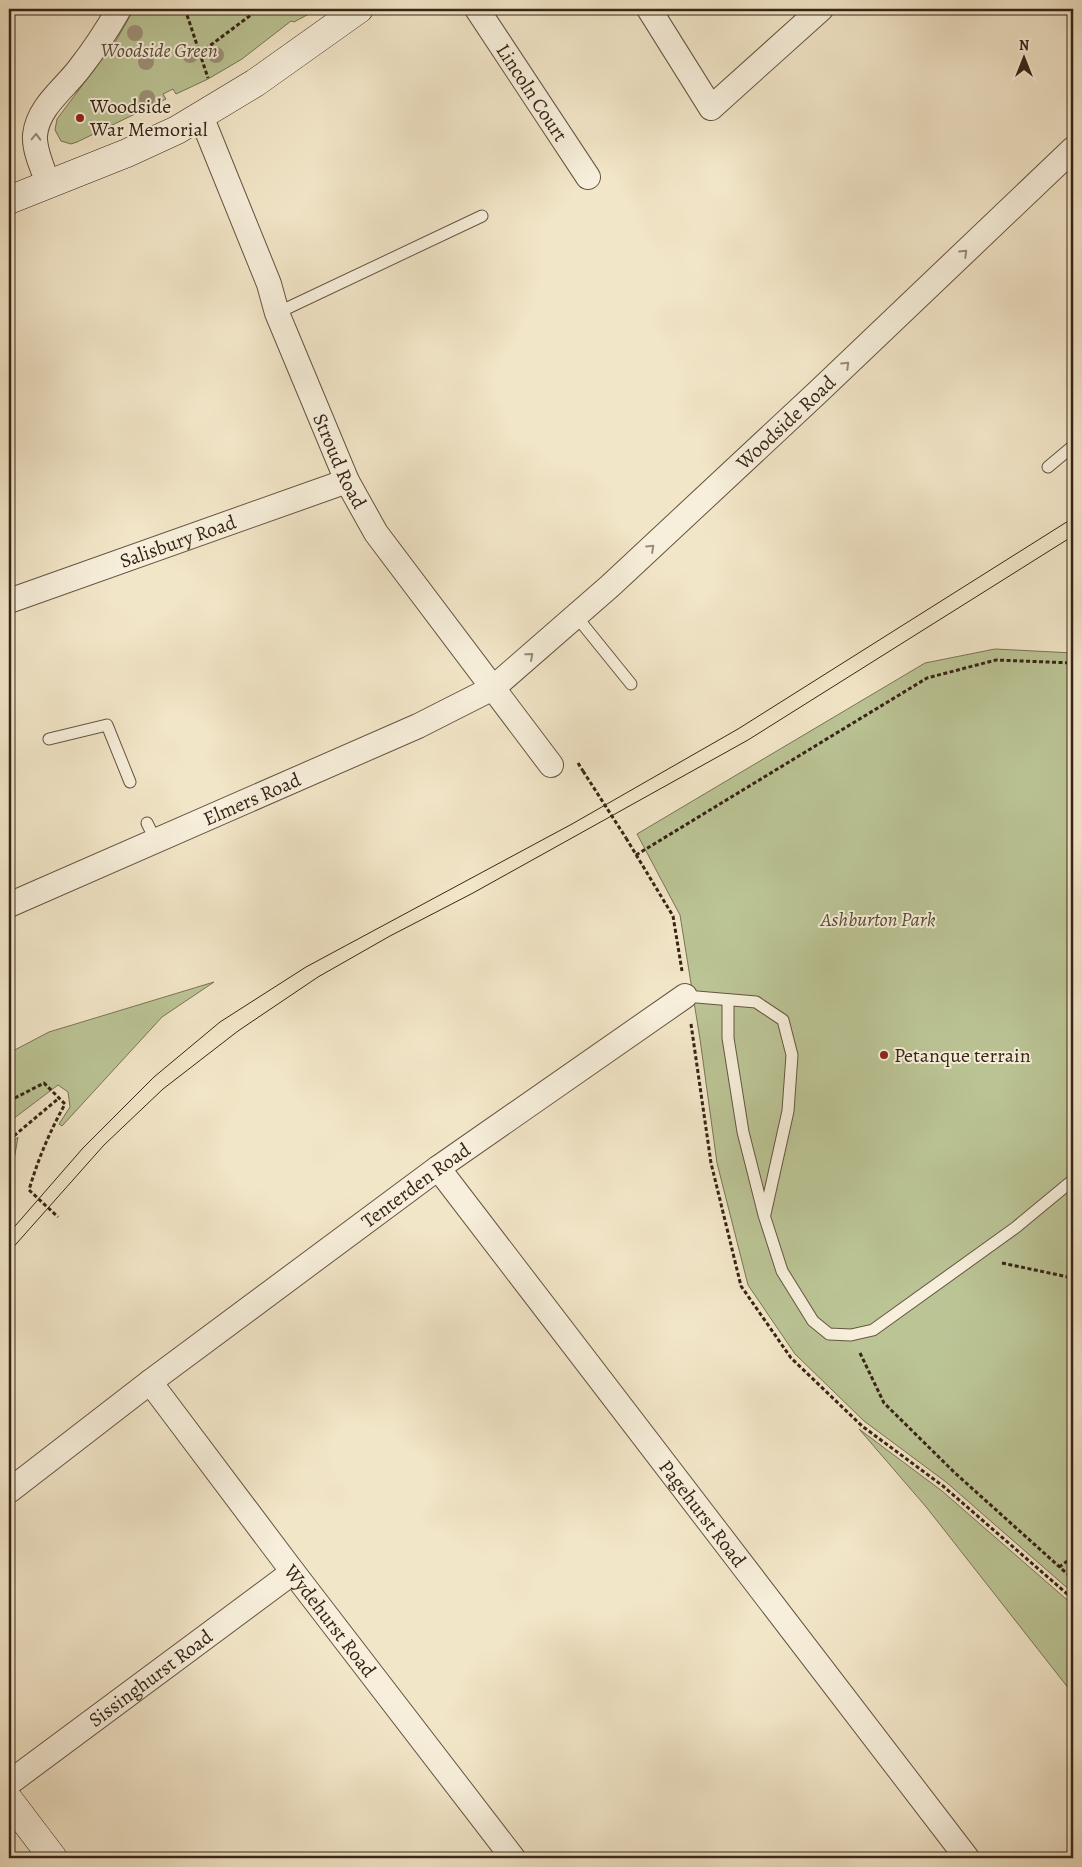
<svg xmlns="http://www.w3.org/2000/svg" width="1082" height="1867" font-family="Alegreya,serif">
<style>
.green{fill:#bbc495;stroke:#797456}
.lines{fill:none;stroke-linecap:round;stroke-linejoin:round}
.lane-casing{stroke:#665442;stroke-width:13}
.street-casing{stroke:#665442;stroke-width:26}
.secondary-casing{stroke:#372416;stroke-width:29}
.path{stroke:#372416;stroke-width:3;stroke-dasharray:4 2.5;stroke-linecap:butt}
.lane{stroke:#f7efdb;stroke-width:11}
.street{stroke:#f7efdb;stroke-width:24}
.secondary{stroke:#f7efdb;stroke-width:28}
.tram{stroke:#372416;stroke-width:1}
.path-bridge{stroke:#372416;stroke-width:3;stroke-dasharray:4 2.5;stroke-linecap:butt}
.tree{fill:#9d9178}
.oneway{stroke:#978a78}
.poi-dot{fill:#8f2418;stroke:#f7efdb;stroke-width:2}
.labels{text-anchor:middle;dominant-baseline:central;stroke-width:4;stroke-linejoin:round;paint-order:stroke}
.park-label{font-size:20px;font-style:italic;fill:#584c36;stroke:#f7efdb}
.street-label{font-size:20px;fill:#372416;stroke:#f7efdb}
.poi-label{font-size:20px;fill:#372416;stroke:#f7efdb;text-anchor:start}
</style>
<rect width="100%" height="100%" fill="#f2e6c8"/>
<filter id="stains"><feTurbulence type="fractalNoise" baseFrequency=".004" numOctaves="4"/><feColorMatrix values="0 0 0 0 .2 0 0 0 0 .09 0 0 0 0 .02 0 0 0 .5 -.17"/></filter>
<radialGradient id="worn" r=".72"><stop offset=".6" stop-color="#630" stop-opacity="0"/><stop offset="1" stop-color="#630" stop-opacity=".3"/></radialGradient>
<!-- green -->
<g class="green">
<polygon points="134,9 318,9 294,22 291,21 242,59 208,79 176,94 173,89 163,94 166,99 77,142 71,144 61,141 55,130 57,119 117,39"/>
<polygon points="995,649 1073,653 1073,1593 946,1482 864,1421 795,1354 748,1285 717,1163 700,1039 680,915 637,834 925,663"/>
<polygon points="214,982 162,1017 62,1126 59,1124 70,1107 68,1092 58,1085 9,1122 9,1053 49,1032"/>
<polygon points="18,1137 13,1166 9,1171 9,1146"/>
<polygon points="859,1429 942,1491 1073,1605 1073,1694 927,1508"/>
</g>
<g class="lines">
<defs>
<g id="lane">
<polyline points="277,313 482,216"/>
<polyline points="1048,467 1073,446"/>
<polyline points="576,616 631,684"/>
<polyline points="49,739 107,725 130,782"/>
<polyline points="147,823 156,841"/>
<polyline points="685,996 756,1002 783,1020 792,1055 788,1111 765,1214"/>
<polyline points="728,1000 728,1038 743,1132 764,1215 782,1271 813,1321 829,1334 851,1335 873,1330 1015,1228 1073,1180"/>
</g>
<g id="street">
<path id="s1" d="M477,9l111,168"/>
<polyline points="649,9 711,108 821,9"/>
<path id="s2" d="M201,116l68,168 8,29 70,168 29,52 175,232"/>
<path d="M48,183c-5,-14 -14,-32 -13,-48 3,-28 28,-45 44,-66 15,-19 28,-39 40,-60"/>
<path id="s3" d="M9,601l338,-120"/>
<path id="s4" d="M9,905l409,-179 75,-38 117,-102 208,-194 255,-243"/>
<path id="s5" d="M438,1168l529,690"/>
<path id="s6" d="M150,1382l143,190 220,286"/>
<path id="s7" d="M9,1491l141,-109 288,-214 247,-172"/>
<path id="s8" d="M9,1783l284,-211"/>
</g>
<g id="secondary">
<polyline points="9,200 127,153 177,130 255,83 359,9"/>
<polyline points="9,1800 53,1858"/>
</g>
</defs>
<!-- lane casing -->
<use href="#lane" class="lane-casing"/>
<!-- street casing -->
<use href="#street" class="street-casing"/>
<!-- secondary casing -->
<use href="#secondary" class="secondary-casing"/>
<!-- path -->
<g class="path">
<polyline points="185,9 208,78"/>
<polyline points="200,53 259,9"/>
<polyline points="578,763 583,771"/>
<polyline points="626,838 673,916 682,971"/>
<polyline points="636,855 927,678 996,660 1073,663"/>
<polyline points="691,1024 711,1163 741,1286 791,1358 862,1426 943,1486 1073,1599"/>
<path d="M9,1101l35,-18 21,21c-15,27 -27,55 -36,86l29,27"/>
<polyline points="9,1140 59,1098"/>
<polyline points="1002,1263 1073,1278"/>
<polyline points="1069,1318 1073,1296"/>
<polyline points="860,1353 884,1403 955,1473 1073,1579"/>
<polyline points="1059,1567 1073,1557"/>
</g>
<!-- lane -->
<use href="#lane" class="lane"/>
<!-- street -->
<use href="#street" class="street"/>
<!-- secondary -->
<use href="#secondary" class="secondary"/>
<!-- tram -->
<g class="tram">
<polyline points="9,1233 83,1148 154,1077 220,1022 306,967 572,824 738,729 1073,518"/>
<polyline points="9,1252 104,1145 163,1089 238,1031 318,977 390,936 473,893 748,740 1073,536"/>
</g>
<!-- path-bridge -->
<polyline class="path-bridge" points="583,771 626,838"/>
</g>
<!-- trees -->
<g class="tree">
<circle cx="135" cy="33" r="8"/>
<circle cx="190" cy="55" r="8"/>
<circle cx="216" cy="55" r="8"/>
<circle cx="146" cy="62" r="8"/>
<circle cx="147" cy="98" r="8"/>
</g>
<!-- one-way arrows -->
<defs><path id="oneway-chevron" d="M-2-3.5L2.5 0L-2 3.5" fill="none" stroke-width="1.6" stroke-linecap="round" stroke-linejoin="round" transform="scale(1.25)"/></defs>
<g class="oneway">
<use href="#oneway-chevron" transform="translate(36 137) rotate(-88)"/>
<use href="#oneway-chevron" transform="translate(964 253) rotate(-44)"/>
<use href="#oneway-chevron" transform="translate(846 365) rotate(-44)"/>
<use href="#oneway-chevron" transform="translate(651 548) rotate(-43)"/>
<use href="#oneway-chevron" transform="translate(530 656) rotate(-41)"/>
</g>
<!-- markers -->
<g class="poi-dot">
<circle cx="80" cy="118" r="5"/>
<circle cx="884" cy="1055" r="5"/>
</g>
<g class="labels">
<!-- park labels -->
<g class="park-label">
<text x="159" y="50">Woodside Green</text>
<text x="878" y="919">Ashburton Park</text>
</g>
<!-- street labels -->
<g class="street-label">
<text stroke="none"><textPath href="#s1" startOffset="100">Lincoln Court</textPath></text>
<text stroke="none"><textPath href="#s4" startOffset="926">Woodside Road</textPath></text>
<text stroke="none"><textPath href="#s2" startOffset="372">Stroud Road</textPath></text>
<text stroke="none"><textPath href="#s3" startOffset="179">Salisbury Road</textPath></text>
<text stroke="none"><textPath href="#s4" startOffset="265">Elmers Road</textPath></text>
<text stroke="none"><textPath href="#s7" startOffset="509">Tenterden Road</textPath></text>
<text stroke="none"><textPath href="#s5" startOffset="435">Pagehurst Road</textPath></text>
<text stroke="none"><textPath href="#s6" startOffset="299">Wydehurst Road</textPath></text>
<text stroke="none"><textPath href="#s8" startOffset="176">Sissinghurst Road</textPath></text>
</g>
<!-- poi labels -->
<g class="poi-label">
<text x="90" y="106">Woodside<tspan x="90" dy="23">War Memorial</tspan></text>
<text x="894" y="1055">Petanque terrain</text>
</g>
</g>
<!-- margin -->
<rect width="1082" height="1867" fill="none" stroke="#f2e6c8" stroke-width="30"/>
<rect x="10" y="10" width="1062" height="1847" fill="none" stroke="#372416" stroke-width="2.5"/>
<rect x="15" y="15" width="1052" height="1837" fill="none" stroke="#372416"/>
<!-- north arrow -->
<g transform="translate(1024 58)" stroke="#f7efdb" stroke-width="4" paint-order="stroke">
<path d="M0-4L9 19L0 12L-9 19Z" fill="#372416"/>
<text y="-8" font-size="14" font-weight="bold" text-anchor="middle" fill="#372416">N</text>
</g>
<rect width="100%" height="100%" filter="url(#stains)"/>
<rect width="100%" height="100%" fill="url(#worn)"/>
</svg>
